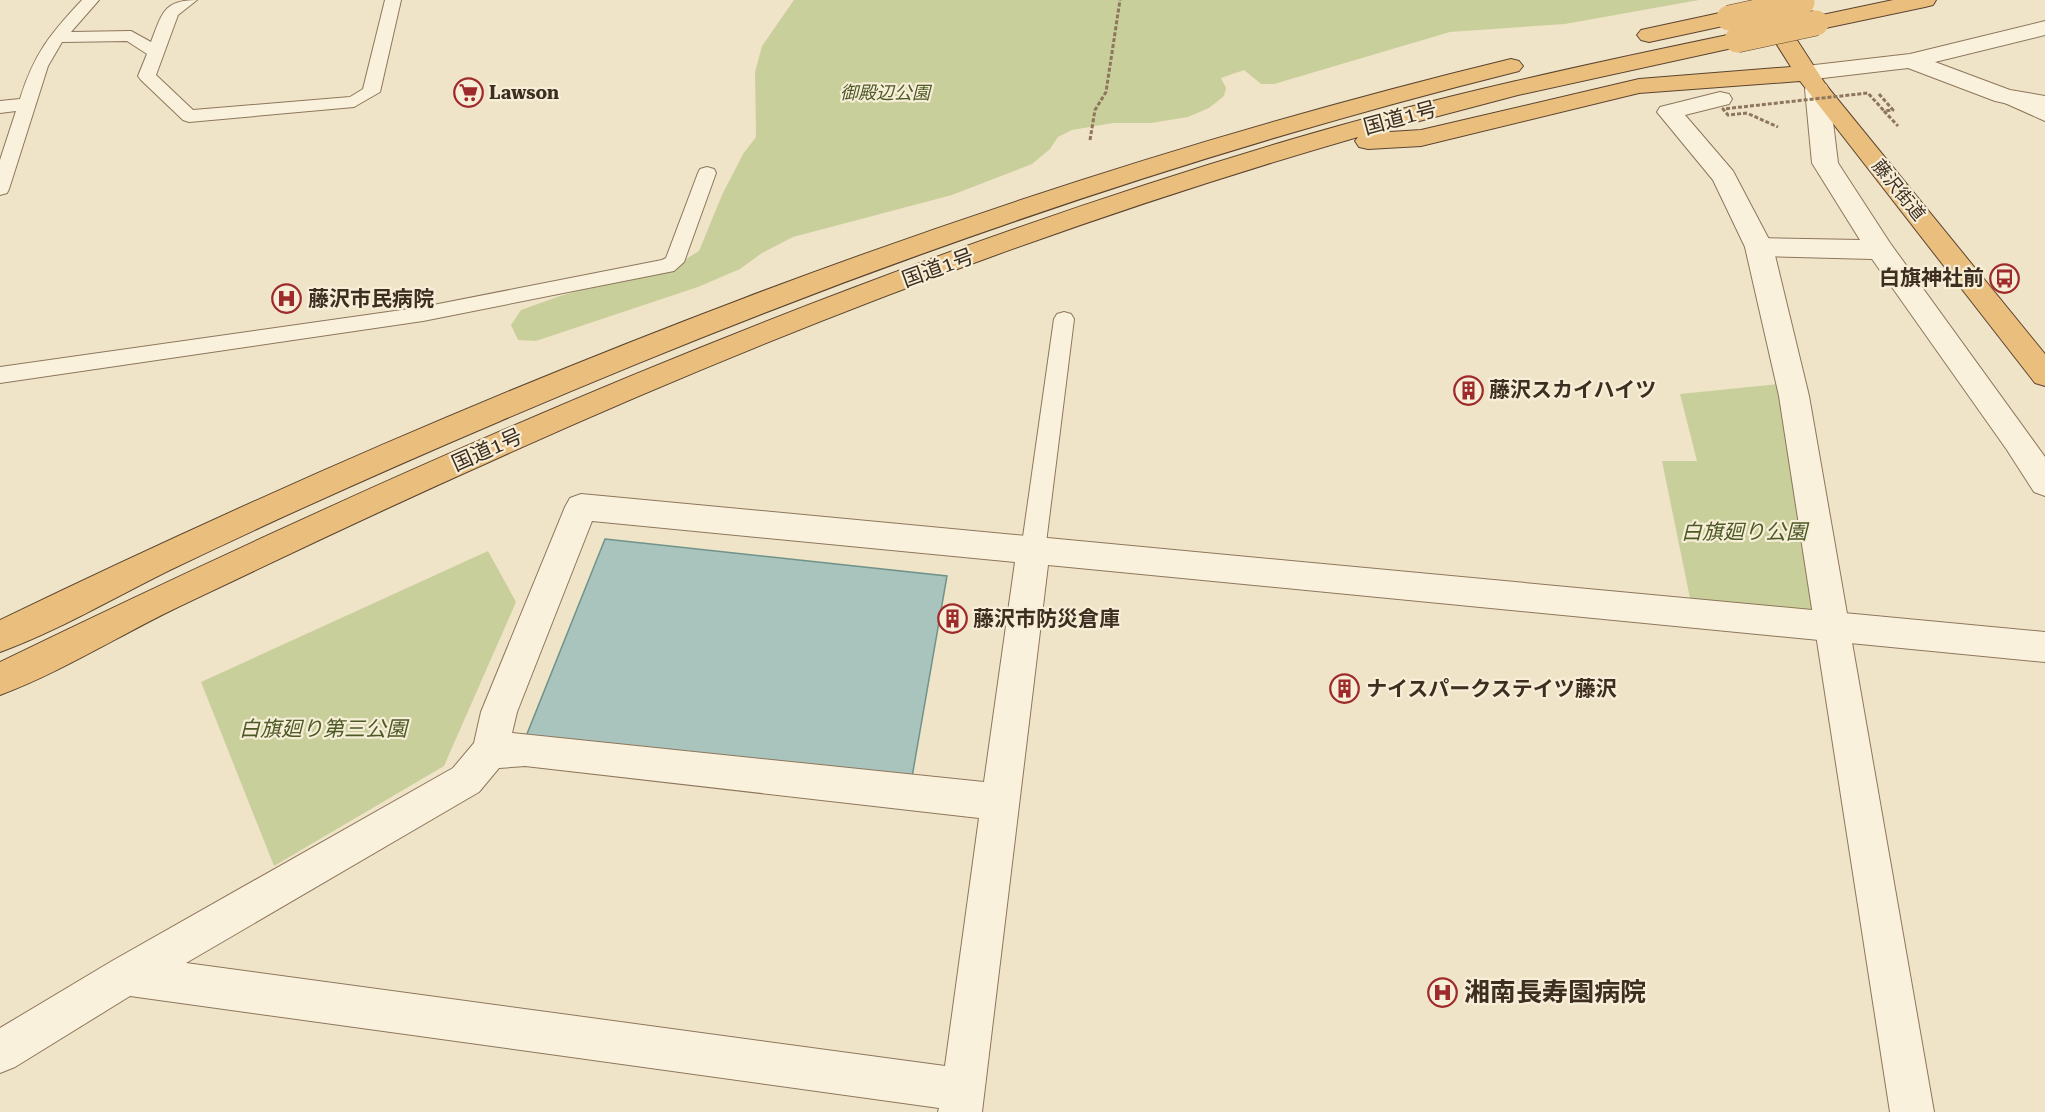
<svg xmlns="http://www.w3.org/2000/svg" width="2045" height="1112" font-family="'Roboto Serif','Noto Sans JP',serif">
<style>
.green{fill:#c9cf9b}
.water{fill:#a9c4bc;stroke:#6f938a;stroke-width:1.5}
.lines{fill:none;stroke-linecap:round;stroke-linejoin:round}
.service-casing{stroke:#8d765c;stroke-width:2}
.pedestrian-casing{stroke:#8d765c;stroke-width:2}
.minor-casing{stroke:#8d765c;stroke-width:2}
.trunk-casing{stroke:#5b4430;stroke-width:2}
.path{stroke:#8d765c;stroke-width:3;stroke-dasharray:4 2;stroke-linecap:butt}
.service{fill:#faf1dc;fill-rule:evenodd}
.pedestrian{fill:#faf1dc;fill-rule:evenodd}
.minor{fill:#faf1dc;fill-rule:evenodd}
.trunk{fill:#eabe7c;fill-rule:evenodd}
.trunk-bridge-casing{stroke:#5b4430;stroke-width:26;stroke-linecap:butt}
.path-bridge{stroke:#8d765c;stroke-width:3;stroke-dasharray:4 2;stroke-linecap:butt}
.trunk-bridge{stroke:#eabe7c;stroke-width:25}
.labels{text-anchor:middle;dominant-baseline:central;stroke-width:4.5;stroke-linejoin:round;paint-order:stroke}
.far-poi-label{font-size:18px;font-weight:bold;fill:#3d2e20;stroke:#f7eed8;text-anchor:start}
.far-park-label{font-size:18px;font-style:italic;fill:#4d5a26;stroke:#f7eed8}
.far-street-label{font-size:18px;fill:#3d2e20;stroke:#f7eed8}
.street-label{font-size:21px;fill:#3d2e20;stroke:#f7eed8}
.poi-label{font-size:21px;font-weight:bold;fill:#3d2e20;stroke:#f7eed8;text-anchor:start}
.park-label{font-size:21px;font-style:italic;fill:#4d5a26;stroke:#f7eed8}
.near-poi-label{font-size:26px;font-weight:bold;fill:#3d2e20;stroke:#f7eed8;text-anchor:start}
</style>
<rect width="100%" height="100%" fill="#f0e4c8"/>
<!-- green -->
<g class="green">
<polygon points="794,0 1699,0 1565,24 1450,32 1274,84 1261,84 1244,70 1221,78 1226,88 1224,96 1209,108 1188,117 1151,123 1113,123 1072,130 1058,137 1050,149 1032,164 952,195 793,237 762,253 740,269 698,287 536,341 518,340 511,325 521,310 560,296 681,262 699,251 722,195 743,154 756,137 755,72 762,46"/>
<polygon points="1779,384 1829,616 1691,603 1662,461 1697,461 1680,394"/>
<polygon points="488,551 516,602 444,766 274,866 201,682"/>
</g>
<!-- water -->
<polygon class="water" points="605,539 947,576 908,800 521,749"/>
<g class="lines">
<defs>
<g id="service">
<path d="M82,0h17l-28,32 60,-1 20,11c11,-28 12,-42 46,-42l-19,15 -22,60 37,35 157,-13 13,-8 22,-89h16l-21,92 -26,15 -165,15 -6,-2 -42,-40 -3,-4 9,-22 -20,-13 -65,1 -14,24 -39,123 -2,4 -7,2v-35l16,-49 -16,2v-12l20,-2c14,-45 30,-65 62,-99z"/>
<polygon points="2004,91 2045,108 2045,121 1998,100 1995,96"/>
<polygon points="707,167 714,169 716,173 684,262 674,271 423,321 0,383 0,367 423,307 662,260 666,258 698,173 700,169"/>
<polygon points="1064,312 1071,314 1074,319 1045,551 1041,558 1033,561 1025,558 1021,551 1054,319 1057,314"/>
</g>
<polygon id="pedestrian" points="1720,92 1729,94 1732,99 1729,104 1685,115 1733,171 1773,247 1809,396 1934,1112 1890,1112 1779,396 1745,247 1713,180 1657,112 1660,107"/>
<g id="minor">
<polygon points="2045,21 2045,35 1935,62 2010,90 2045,96 2045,112 1995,101 1908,68 1806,80 1798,78 1794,73 1798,68 1806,66 1910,54"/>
<polygon points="1817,82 1826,84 1829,89 1838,163 1890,243 2045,457 2045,496 2034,492 2007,450 1872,259 1759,256 1749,254 1745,247 1749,240 1759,238 1860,240 1812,163 1805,89 1808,84"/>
<path d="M581,494l1464,138v30l-997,-97 -66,547h-44l1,-4 -809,-112 -115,71 -15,6v-45l112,-67 341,-193 21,-25 7,-31 84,-205 5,-9zM592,521l423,41 -31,220 -472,-49 5,-21zM525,766l454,52 -34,248 -759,-103 293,-171 20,-24z"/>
</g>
<g id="trunk">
<path d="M1756,0h15l55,85 219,269v32l-10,-3 -235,-302 -161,12 -218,53 -53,3 -9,-2 -4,-6 3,-4c-298,86 -589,198 -871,326 -106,47 -210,97 -315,147 -57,28 -113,63 -172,85v-33c419,-203 846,-391 1293,-523 146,-43 295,-75 444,-106l8,2 4,5 -4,5 -8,2 -219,48 -144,38 47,-3 218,-51 152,-12 -39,-62z"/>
<polygon points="1893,0 1936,0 1933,5 1925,7 1816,30 1808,28 1805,23 1808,18"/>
<polygon points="1729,11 1737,13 1740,18 1737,23 1649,42 1641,40 1637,35 1641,30"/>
<path d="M1511,59l8,2 4,5 -4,5c-352,88 -687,207 -1021,351 -110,47 -220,96 -328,148 -55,27 -114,62 -170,82v-32c485,-234 987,-434 1511,-561z"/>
</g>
</defs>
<!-- service casing -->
<use href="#service" class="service-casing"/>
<!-- pedestrian casing -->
<use href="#pedestrian" class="pedestrian-casing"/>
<!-- minor casing -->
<use href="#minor" class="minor-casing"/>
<!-- trunk casing -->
<use href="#trunk" class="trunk-casing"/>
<!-- path -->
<g class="path">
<polyline points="1879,94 1893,110 1884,111"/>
<polyline points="1884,111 1898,126"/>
<polyline points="1749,114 1778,127"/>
<polyline points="1090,140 1095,110 1106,92 1120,0"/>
</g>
<!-- service -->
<use href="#service" class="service"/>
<!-- pedestrian -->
<use href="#pedestrian" class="pedestrian"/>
<!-- minor -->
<use href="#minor" class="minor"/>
<!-- trunk -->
<use href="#trunk" class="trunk"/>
<defs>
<g id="trunk-bridge">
<polyline points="1729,18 1802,2"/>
<polyline points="1737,40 1816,23"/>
</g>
</defs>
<!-- trunk-bridge casing -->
<use href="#trunk-bridge" class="trunk-bridge-casing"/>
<!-- path-bridge -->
<polyline class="path-bridge" points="1747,113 1728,115 1723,109 1868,93 1884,111"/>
<!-- trunk-bridge -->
<use href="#trunk-bridge" class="trunk-bridge"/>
</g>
<!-- icons -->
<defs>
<symbol id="supermarket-ring" viewBox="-11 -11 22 22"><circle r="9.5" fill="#f7eed8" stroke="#9e2a2b" stroke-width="1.5"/><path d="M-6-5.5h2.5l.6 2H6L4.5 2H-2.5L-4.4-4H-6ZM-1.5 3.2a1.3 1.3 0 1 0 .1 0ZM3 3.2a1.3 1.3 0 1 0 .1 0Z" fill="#9e2a2b"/></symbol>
<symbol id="bus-ring" viewBox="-11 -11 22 22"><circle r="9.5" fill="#f7eed8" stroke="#9e2a2b" stroke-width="1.5"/><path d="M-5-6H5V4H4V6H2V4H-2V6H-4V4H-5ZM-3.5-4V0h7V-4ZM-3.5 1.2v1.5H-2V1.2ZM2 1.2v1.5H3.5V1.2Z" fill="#9e2a2b"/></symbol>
<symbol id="hospital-ring" viewBox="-11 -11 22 22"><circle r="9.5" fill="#f7eed8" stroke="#9e2a2b" stroke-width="1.5"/><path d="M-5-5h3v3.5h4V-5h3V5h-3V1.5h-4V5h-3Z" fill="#9e2a2b"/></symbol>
<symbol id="building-ring" viewBox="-11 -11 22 22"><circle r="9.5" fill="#f7eed8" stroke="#9e2a2b" stroke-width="1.5"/><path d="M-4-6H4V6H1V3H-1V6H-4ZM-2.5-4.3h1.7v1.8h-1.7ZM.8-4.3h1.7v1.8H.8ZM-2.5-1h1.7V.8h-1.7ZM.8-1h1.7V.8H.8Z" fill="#9e2a2b"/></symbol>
</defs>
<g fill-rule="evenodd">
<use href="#supermarket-ring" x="452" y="76" width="33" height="33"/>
<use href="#bus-ring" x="1988" y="262" width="33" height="33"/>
<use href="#hospital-ring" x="270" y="282" width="33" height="33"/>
<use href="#building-ring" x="1452" y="374" width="33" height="33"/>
<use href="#building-ring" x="936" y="602" width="33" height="33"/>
<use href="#building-ring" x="1328" y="672" width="33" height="33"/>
<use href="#hospital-ring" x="1426" y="976" width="33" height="33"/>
</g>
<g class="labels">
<!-- far-poi labels -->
<g class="far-poi-label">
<text x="489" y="92">Lawson</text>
</g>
<!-- far-park labels -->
<g class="far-park-label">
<text x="885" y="92">御殿辺公園</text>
</g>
<!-- far-street labels -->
<g class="far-street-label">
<text transform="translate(1899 190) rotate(51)">藤沢街道</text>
</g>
<!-- street labels -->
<g class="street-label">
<text transform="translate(1400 118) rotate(-15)">国道1号</text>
<text transform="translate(938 268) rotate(-20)">国道1号</text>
<text transform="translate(487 450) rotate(-24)">国道1号</text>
</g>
<!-- poi labels -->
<g class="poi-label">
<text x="1984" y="278" text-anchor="end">白旗神社前</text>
<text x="308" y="299">藤沢市民病院</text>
<text x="1489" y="390">藤沢スカイハイツ</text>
<text x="973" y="619">藤沢市防災倉庫</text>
<text x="1366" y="689">ナイスパークステイツ藤沢</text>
</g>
<!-- park labels -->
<g class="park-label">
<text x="1744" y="532">白旗廻り公園</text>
<text x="323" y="729">白旗廻り第三公園</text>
</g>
<!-- near-poi labels -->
<g class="near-poi-label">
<text x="1464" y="992">湘南長寿園病院</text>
</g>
</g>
</svg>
